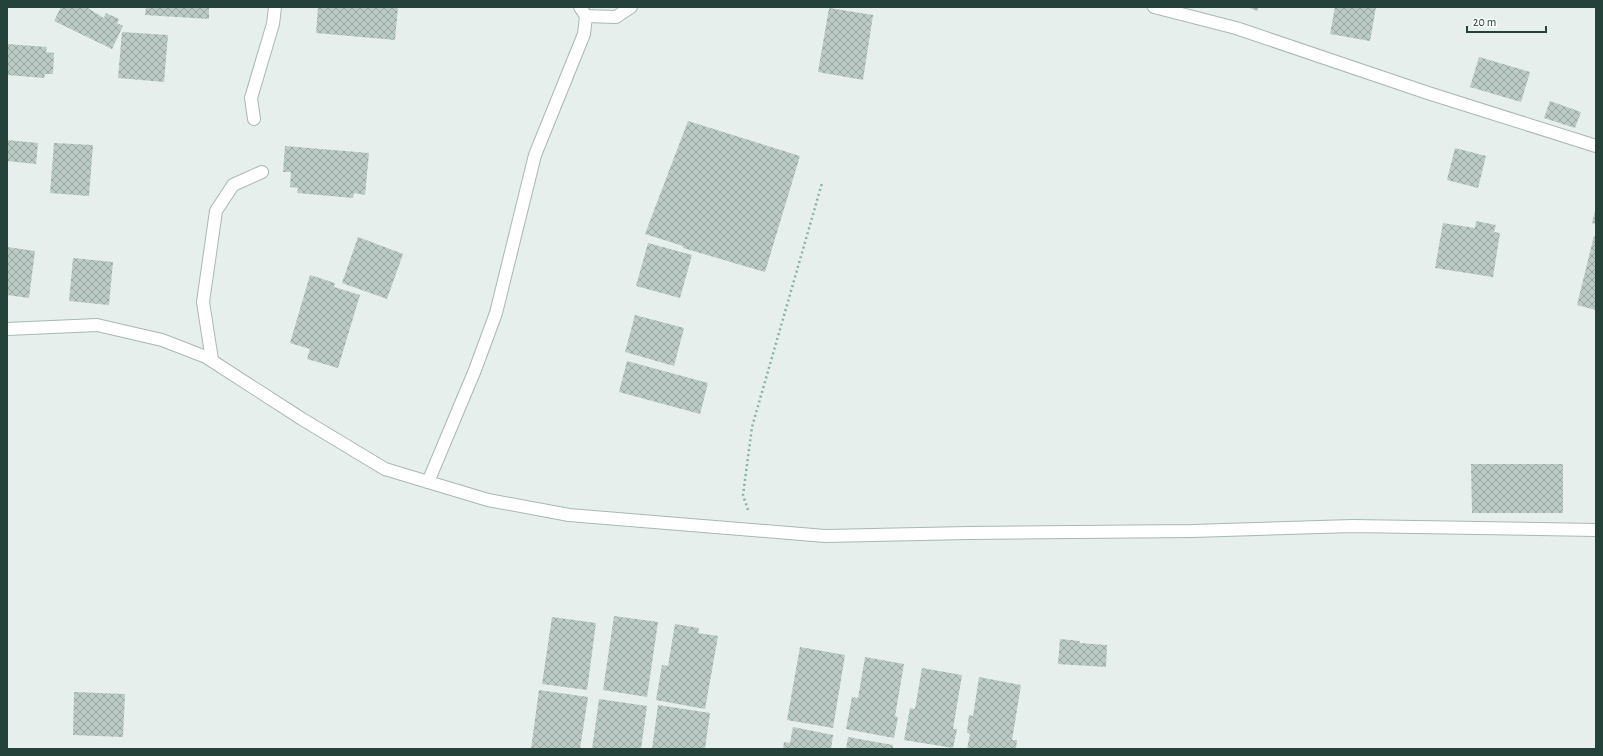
<svg xmlns="http://www.w3.org/2000/svg" width="1603" height="756" font-family="'Alegreya Sans',sans-serif">
<style>
.building{fill:url(#building-cross-hatch)}
.lines{fill:none;stroke-linecap:round;stroke-linejoin:round}
.street-casing{stroke:#a8b8b2;stroke-width:14}
.path{stroke:#86b3a5;stroke-width:2.5;stroke-dasharray:2 3;stroke-linecap:butt}
.street{stroke:#fff;stroke-width:12}
</style>
<defs>
<pattern id="building-cross-hatch" width="8" height="8" patternUnits="userSpaceOnUse"><rect width="8" height="8" fill="#bbcac4"/><path d="M0 0l8 8M0 8l8-8" fill="none" stroke="#98a6a0"/></pattern>
</defs>
<rect width="100%" height="100%" fill="#e6efeb"/>
<!-- building -->
<g class="building">
<polygon points="61,7 86,7 104,18 106,13 119,19 117,23 123,26 112,49 54,21"/>
<polygon points="146,7 209,7 209,19 145,15"/>
<polygon points="318,7 398,7 395,40 316,33"/>
<polygon points="1247,7 1259,7 1257,11"/>
<polygon points="1335,7 1376,7 1370,41 1330,34"/>
<polygon points="829,8 873,15 863,80 818,72"/>
<polygon points="122,32 168,35 164,82 118,78"/>
<polygon points="7,44 47,47 46,52 54,53 53,74 45,74 44,78 7,75"/>
<polygon points="1479,57 1530,72 1521,102 1470,87"/>
<polygon points="1550,101 1581,112 1575,128 1544,118"/>
<polygon points="688,121 800,156 765,272 683,248 683,246 645,234"/>
<polygon points="7,140 38,143 36,164 7,161"/>
<polygon points="54,143 93,145 89,196 50,193"/>
<polygon points="285,146 369,153 365,195 354,193 353,198 297,193 298,188 290,187 291,172 283,172"/>
<polygon points="1455,148 1486,156 1478,188 1447,180"/>
<polygon points="1595,211 1596,211 1596,224 1592,223"/>
<polygon points="1476,221 1496,225 1494,232 1500,233 1493,277 1435,268 1443,223 1475,228"/>
<polygon points="1594,236 1596,237 1596,310 1577,305"/>
<polygon points="358,237 403,254 387,299 342,283"/>
<polygon points="648,243 692,255 680,298 636,286"/>
<polygon points="7,247 35,251 29,298 7,295"/>
<polygon points="73,258 113,262 109,305 69,301"/>
<polygon points="310,275 335,283 334,287 360,295 338,368 307,359 310,349 290,343"/>
<polygon points="635,315 684,328 674,366 625,352"/>
<polygon points="627,361 708,383 700,414 619,392"/>
<polygon points="1471,464 1563,464 1563,513 1472,513"/>
<polygon points="614,616 658,622 647,697 603,690"/>
<polygon points="552,617 596,623 587,690 542,684"/>
<polygon points="675,624 699,628 698,633 718,636 705,709 656,700 662,665 668,666"/>
<polygon points="1060,639 1080,641 1080,643 1107,645 1106,667 1058,664"/>
<polygon points="800,647 845,655 833,728 787,720"/>
<polygon points="865,657 904,664 895,716 898,717 894,738 846,729 852,697 858,698"/>
<polygon points="922,668 962,675 953,729 957,729 953,748 904,740 910,708 915,709"/>
<polygon points="979,677 1021,685 1012,740 1017,740 1016,749 967,749 970,734 967,733 969,715 973,716"/>
<polygon points="539,690 588,697 580,749 531,749"/>
<polygon points="74,692 125,694 123,737 73,735"/>
<polygon points="599,699 647,706 641,749 592,749"/>
<polygon points="658,705 710,713 705,749 652,749"/>
<polygon points="793,727 833,735 831,749 783,749 784,742 790,743"/>
<polygon points="848,737 893,745 893,749 846,749"/>
</g>
<g class="lines">
<defs>
<g id="street">
<polyline points="1154,7 1236,28 1428,93 1596,146"/>
<polyline points="586,16 616,17 631,7"/>
<polyline points="254,119 251,98 273,24 275,7"/>
<polyline points="7,329 97,325 162,340 206,357 302,419 385,469 488,500 569,515 825,536 968,533 1192,531 1353,526 1596,530"/>
<polyline points="212,360 203,302 216,211 233,185 262,172"/>
<polyline points="428,482 475,370 496,313 535,155 584,34 586,16 580,7"/>
</g>
</defs>
<!-- street casing -->
<use href="#street" class="street-casing"/>
<!-- path -->
<polyline class="path" points="748,510 743,495 752,427 822,183"/>
<!-- street -->
<use href="#street" class="street"/>
</g>
<!-- border -->
<rect width="1603" height="756" fill="none" stroke="#24423a" stroke-width="16"/>
<!-- scale -->
<path d="M1467 26v6h79v-6" fill="none" stroke="#24423a" stroke-width="2"/>
<text x="1473" y="26" font-size="12" fill="#24423a" stroke="#f7fbf9" stroke-width="3" paint-order="stroke">20 m</text>
</svg>
